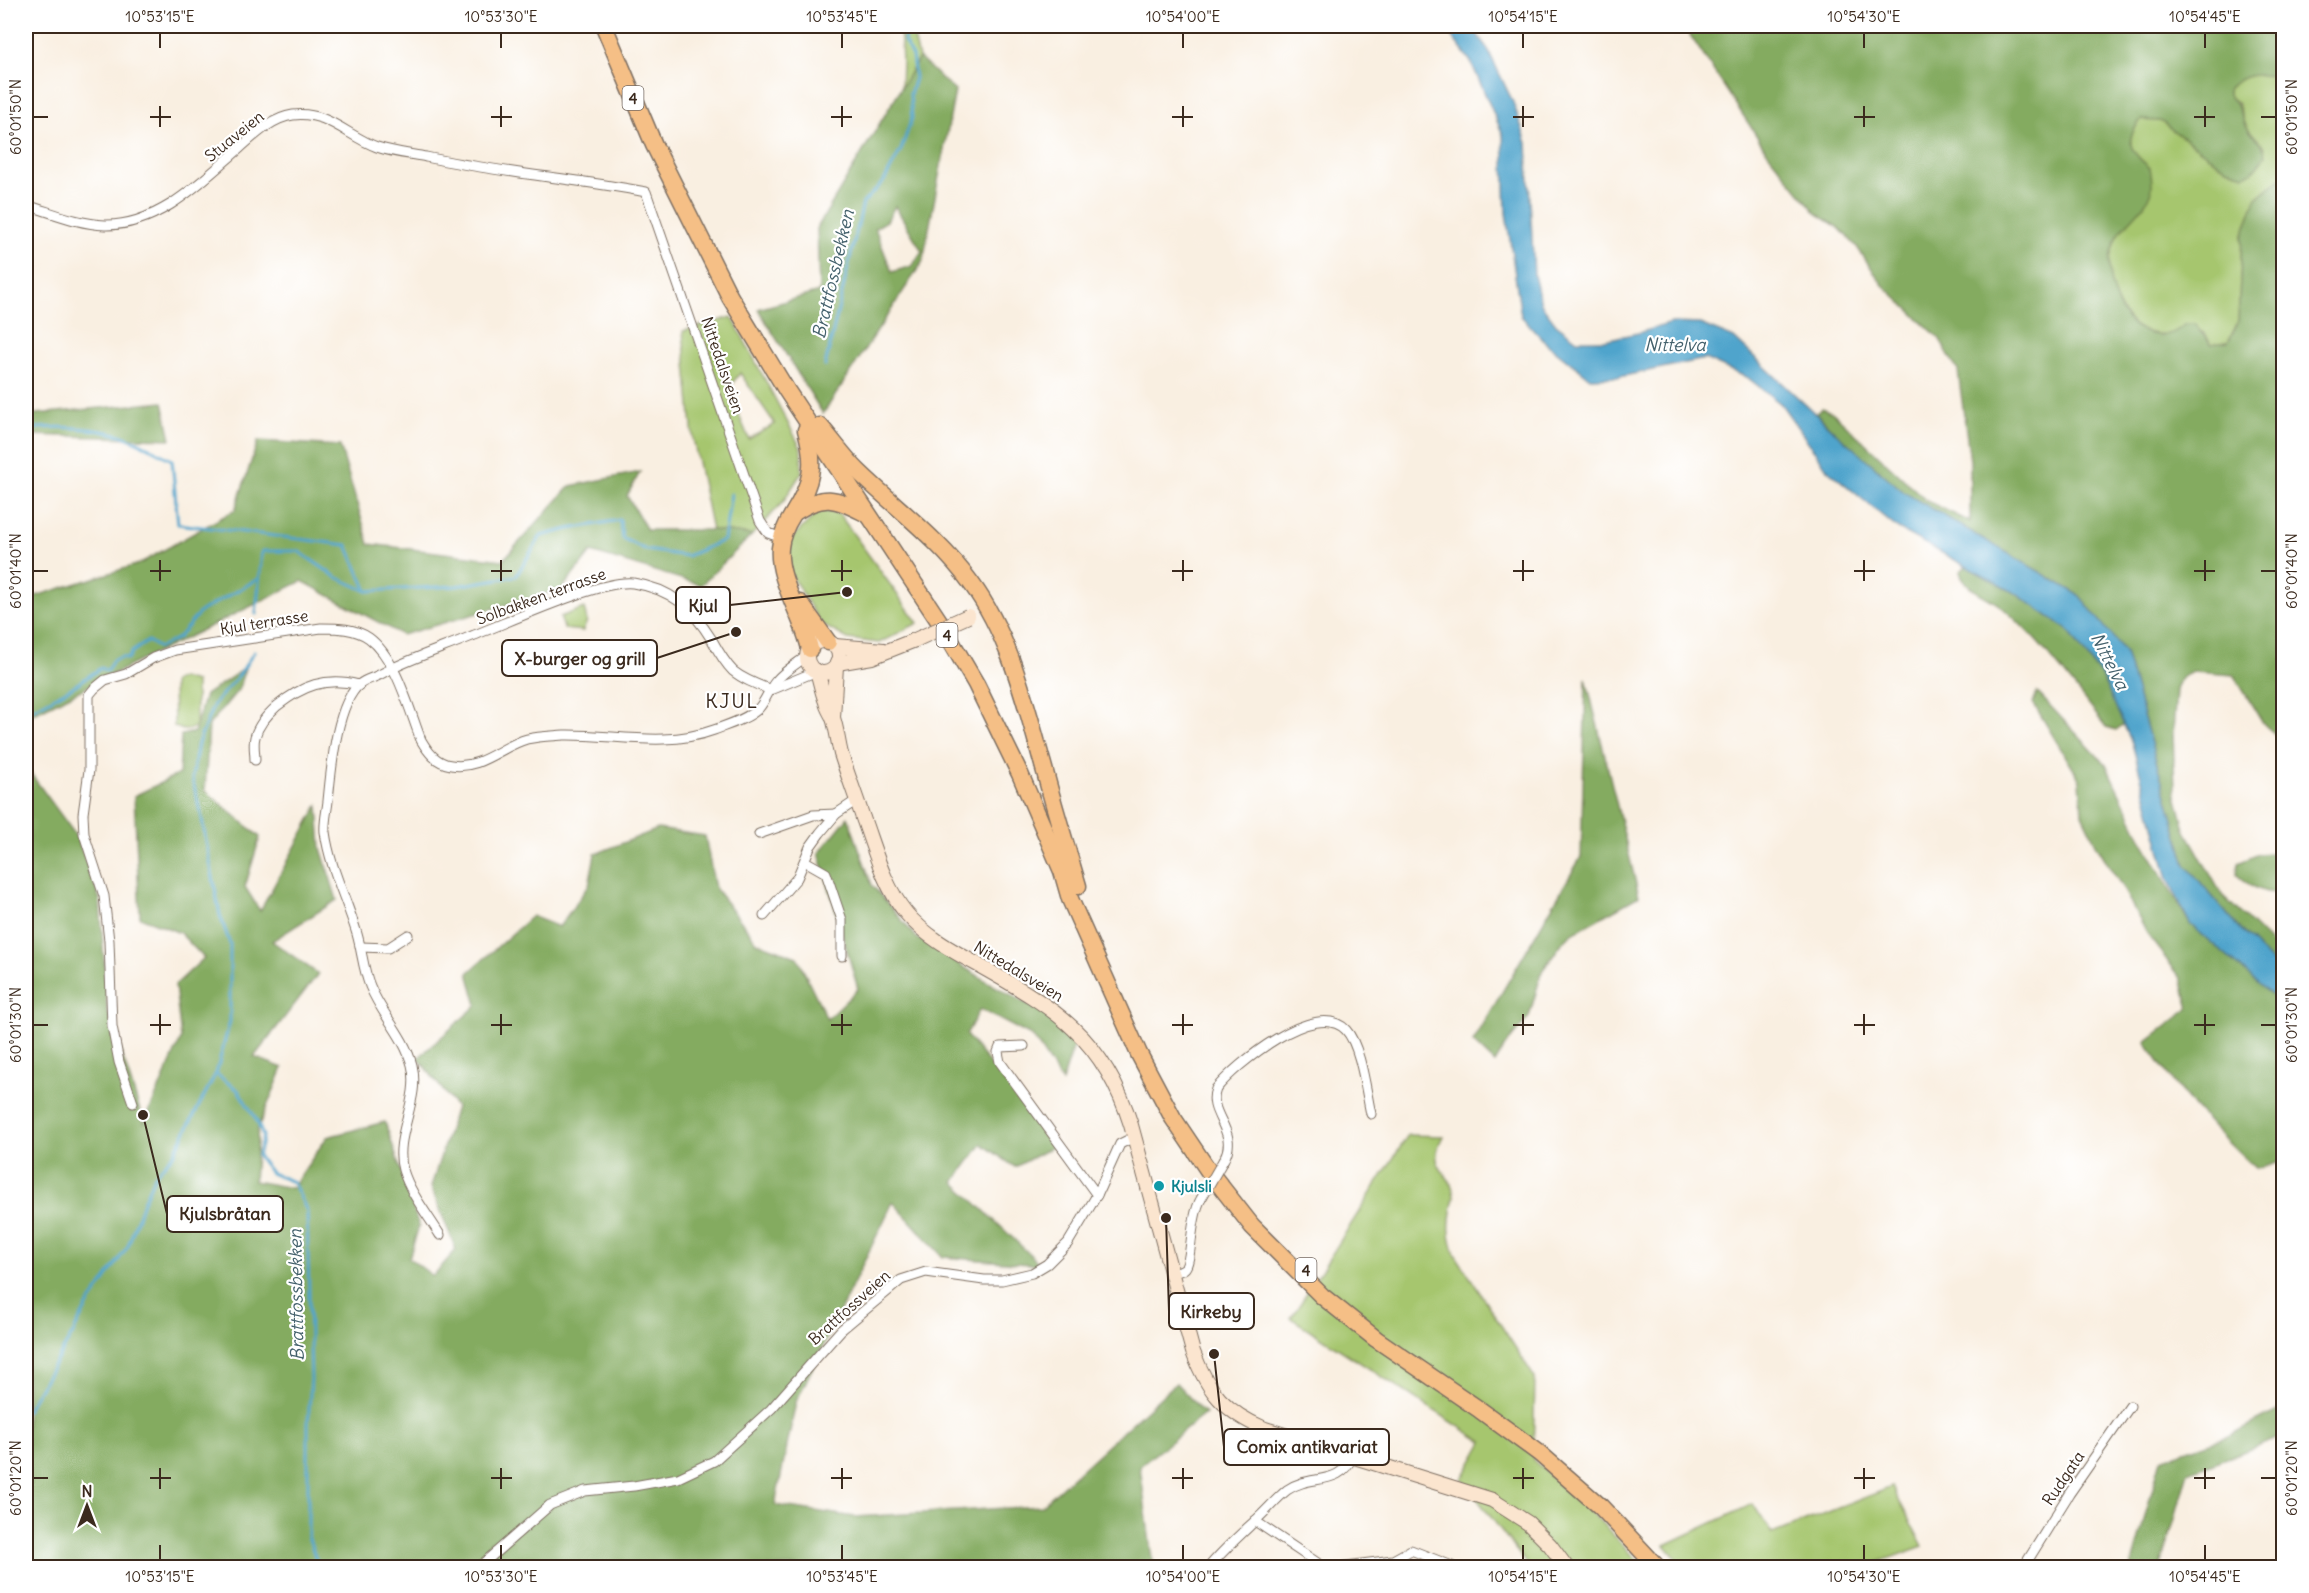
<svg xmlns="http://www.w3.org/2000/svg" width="2309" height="1593" font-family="Delius,sans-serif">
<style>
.green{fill:#a6c66e;stroke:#707846;stroke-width:1.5;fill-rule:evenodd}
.forest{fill:#84ab61;stroke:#606a40;stroke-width:1.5;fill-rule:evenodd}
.water{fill:#50a4cc;stroke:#466775;stroke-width:1.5}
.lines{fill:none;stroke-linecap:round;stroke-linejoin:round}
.stream{stroke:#50a4cc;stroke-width:3}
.street-casing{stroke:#7e6f62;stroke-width:11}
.secondary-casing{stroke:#7e6f62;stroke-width:16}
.highway-casing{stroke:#7e6f62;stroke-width:19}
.street{stroke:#fff;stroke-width:9}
.secondary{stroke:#fbe5cf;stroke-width:14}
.highway{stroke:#f5bf86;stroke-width:16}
.street-bridge-casing{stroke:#7e6f62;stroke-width:11;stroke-linecap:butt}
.secondary-bridge-casing{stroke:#7e6f62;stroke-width:16;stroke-linecap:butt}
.street-bridge{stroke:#fff;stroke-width:9}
.secondary-bridge{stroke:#fbe5cf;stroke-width:14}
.ticks{fill:none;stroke:#3b2a1e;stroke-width:2}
.culture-dot{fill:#0f9aa8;stroke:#fff;stroke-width:2}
.labels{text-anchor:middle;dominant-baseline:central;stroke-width:4.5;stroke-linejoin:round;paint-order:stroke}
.shield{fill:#fff;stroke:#766a62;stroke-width:1.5}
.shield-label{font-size:15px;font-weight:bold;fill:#3b2a1e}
.street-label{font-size:16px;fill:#3b2a1e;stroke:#fff}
.culture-label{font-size:16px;font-weight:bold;fill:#0d838f;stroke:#fff;text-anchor:start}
.water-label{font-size:18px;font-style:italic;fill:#44616c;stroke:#fff}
.quarter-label{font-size:20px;letter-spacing:1.5px;fill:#3b2a1e;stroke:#fff}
.leader{fill:none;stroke:#3b2a1e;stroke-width:2}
.callout-dot{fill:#3b2a1e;stroke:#fff;stroke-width:2}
.callout{fill:#fff;stroke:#3b2a1e;stroke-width:2}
.callout-label{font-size:18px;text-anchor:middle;font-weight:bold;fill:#3b2a1e}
.neatline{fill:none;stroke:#3b2a1e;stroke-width:2}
.ticks-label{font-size:15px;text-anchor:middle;fill:#3b2a1e}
</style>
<rect width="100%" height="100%" fill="#fff"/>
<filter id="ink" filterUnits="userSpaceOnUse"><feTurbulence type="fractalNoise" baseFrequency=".0167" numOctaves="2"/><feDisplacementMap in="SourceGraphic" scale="12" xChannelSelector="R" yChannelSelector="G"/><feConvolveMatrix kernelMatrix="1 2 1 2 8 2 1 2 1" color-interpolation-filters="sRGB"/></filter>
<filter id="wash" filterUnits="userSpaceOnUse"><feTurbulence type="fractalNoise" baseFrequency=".008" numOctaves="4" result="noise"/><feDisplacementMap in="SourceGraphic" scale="24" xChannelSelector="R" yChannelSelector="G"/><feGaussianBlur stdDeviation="1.35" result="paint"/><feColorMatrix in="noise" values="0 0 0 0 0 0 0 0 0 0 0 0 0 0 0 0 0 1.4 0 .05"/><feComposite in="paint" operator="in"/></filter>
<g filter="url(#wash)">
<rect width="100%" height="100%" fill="#f9efe1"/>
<!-- green -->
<g class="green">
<polygon points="900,26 916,26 913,34 919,58 901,89 902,61"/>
<path d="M2252,73l29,4 3,4 -1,95 -27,23 -14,39 -4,84 -10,20 -17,2 -7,-11 -18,-9 -12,10c-27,1 -40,-2 -54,-26 -14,-24 -15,-49 -1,-74 2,-4 6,-7 9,-11 10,-16 15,-38 22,-55 -19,-17 -28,-26 -9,-48l19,1 63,45 21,9 21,-28 -19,-20 -8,-23 -10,-9v-6l7,-7z"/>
<path d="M732,317l69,131 1,24 -19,30 -31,33 -40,-5 -19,-92 -10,-107zM740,373l35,51 -26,15 -21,-50z"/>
<polygon points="820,510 839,514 918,623 879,643 848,639 821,624 790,573 788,542"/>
<polygon points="584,608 587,621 583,631 564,629 560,617"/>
<path d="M181,678l15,4v44c-9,6 -13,5 -22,0l-1,-44z"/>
<path d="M1408,1135l35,1c-19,36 11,34 11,61 0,5 -3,10 -3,15 -3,16 -1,27 4,42l80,124 -2,82 62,56 49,51h-115l-67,-88 21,-37 -192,-124z"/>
<polygon points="1892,1487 1923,1546 1865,1567 1684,1567 1665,1545 1753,1504 1772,1534"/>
</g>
<!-- forest -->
<g class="forest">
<path d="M1684,26h599v54l-3,-3c-21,-3 -36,-5 -52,12v6c14,13 11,20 20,33 6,10 16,15 18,27l-14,17 -8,3 -21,-9 -63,-45 -19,-1c-19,22 -10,31 9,48 1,5 2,12 2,18 -2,16 -15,27 -25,38 -21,23 -22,50 -10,78 6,15 16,26 31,31 16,5 26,1 38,-9h8l17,20 17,-2 10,-20 4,-84 14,-39 27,-23v567l-21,-21 -28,-47 -41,-3 -12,5 -5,13 -3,42 2,59 10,38 37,66 61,60v19l-46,-48 -51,-61 -61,-213 -46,-57 -174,-102 -69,-60 -20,-20 6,-5 11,5 94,88 43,21v-61l-12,-90 -19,-33 -57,-54 -25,-37 -18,-19 -23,-15 -48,-60z"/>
<path d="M919,58l36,33 -32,170 -100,153 -65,-105 61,-17 -2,-64zM895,206l27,45 -10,15 -20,6 -17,-44 12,-7z"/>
<polygon points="163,402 171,439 26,435 26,415"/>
<polygon points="258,441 340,446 369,544 503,560 570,486 640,472 627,496 647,530 712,530 752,535 701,585 591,552 562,589 402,635 302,581 26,717 26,599 139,564 235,510"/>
<path d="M1966,566l49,27 52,36 35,48 22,47 -8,6 -10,-3c-32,-40 -63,-84 -102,-118 -16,-14 -37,-17 -44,-37z"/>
<polygon points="245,668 239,689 209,725 205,790 260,837 245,887 260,911 318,805 321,848 337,900 272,941 318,974 254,1057 283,1068 258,1128 254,1181 292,1188 327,1137 385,1122 419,1226 409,1258 433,1276 456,1250 431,1187 456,1107 418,1058 477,1005 468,973 532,916 559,927 589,885 595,854 658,829 705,836 715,888 757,942 797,957 827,1019 858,989 819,853 848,817 872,885 917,938 991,984 1044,1013 1075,1042 1062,1082 1033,1037 980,1009 966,1035 1056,1145 1015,1167 982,1144 954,1182 1041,1265 943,1257 893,1202 796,1402 775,1505 855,1517 1041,1506 1176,1383 1205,1414 1140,1466 1153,1567 26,1567 26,767 77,837 100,900 107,1009 144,1123 181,1039 175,985 204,958 180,933 140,917 134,796 179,774 181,735 194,732 205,695"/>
<polygon points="1586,678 1639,896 1571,934 1562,943 1542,971 1529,1017 1505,1046 1495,1063 1473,1042 1581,857"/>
<path d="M2037,692l69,73 37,77 47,82 93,81 1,155 -3,2 -25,7c-37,-33 -85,-84 -110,-127l43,-33 -8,-31 -32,-41 -28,-52 -24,-39 -15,-32 -2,-34 -47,-77z"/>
<path d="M2283,852v40c-16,4 -34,-6 -46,-17l1,-12 21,-9z"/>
<polygon points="2283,1408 2283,1437 2188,1472 2161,1567 2131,1567 2161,1459 2231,1435"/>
</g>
<!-- water -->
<polygon class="water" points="1444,26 1471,26 1487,48 1513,102 1527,143 1534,275 1541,304 1556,324 1577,340 1604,340 1638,333 1672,323 1700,324 1734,338 1836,433 1905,493 2079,595 2125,652 2186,865 2237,926 2283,974 2283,1005 2190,924 2168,879 2132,743 2102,677 2067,629 2015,593 1898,529 1828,470 1781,404 1748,378 1705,359 1619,377 1590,378 1547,344 1521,316 1506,213 1503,135 1471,62"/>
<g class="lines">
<!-- stream -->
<g class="stream">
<polyline points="825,366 863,203 884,181 901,150 912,118 910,94 915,78 912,56 904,41 907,26"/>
<path d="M26,429c29,-3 61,-2 90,5 19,5 38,17 56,26l6,64 169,21 20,46"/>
<polyline points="256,614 262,551 298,551 336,577 367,591 456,586 516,576 541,536 569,529 620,520 622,538 646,550 687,556 724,540 731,494"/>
<polyline points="254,652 240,674 214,704 198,743 192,778 201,814 220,915 230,944 230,1021 216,1074 238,1090 256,1119 263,1136 258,1156 271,1173 293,1182 307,1211 311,1379 308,1424 308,1536 319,1568"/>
<polyline points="26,713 71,688 101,668 107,671 113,660 122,657 128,659 132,652 148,641 159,648 178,638 201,611 258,579"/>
<polyline points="26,1411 72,1335 86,1308 128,1246 143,1202 155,1175 175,1152 215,1075"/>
</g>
</g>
</g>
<g filter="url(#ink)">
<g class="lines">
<defs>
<g id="street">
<path d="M26,205c25,7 51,19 79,20 54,1 97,-44 135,-77 15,-13 32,-30 53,-33 33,-5 56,22 84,32 15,5 33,7 49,10 72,16 147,21 220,35l114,329 8,12 14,5"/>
<polyline points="771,690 817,671"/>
<path d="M255,760c0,-7 -2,-16 0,-23 3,-12 13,-23 22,-31 25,-20 49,-30 82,-21"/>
<polyline points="759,834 813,815 836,814"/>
<polyline points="805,861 826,873 842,920 842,956"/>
<polyline points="764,916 797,878 810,847 820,833 836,814 857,800"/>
<polyline points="361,947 388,948 408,935"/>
<polyline points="1024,1046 1000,1047 998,1052 1000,1062 1097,1195"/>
<path d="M133,1103l-14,-41 -7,-36 -3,-85 -5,-45 -20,-62 -1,-20 6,-44v-75l5,-6 11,-9 21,-6 27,-16 22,-8 146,-22c16,0 34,0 48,10 27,20 40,71 52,102 7,12 15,23 30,25 30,5 50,-19 76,-26 12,-3 25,-3 37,-4 50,-1 101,13 150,-5 13,-5 34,-11 45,-22 7,-8 10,-19 17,-27 8,-10 22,-18 32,-26"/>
<path d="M1224,1159c16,-28 -18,-45 -8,-70 19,-24 100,-91 130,-59 15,16 20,62 25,84"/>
<path d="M440,1235c-13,-21 -30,-42 -37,-65 -10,-34 18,-70 9,-105 -8,-30 -31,-51 -42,-79 -7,-17 -8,-35 -13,-52 -10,-34 -27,-66 -32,-102 -1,-10 2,-21 3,-31 3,-29 8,-98 32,-117 5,-4 13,-6 19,-9 29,-16 62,-26 93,-39 35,-13 129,-57 161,-53 39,6 59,25 79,57 6,11 12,22 21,31 11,9 25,14 38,19"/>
<path d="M1172,1273c4,-1 10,-2 13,-5 7,-7 5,-51 16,-69"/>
<polyline points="1255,1521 1325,1568"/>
<polyline points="478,1568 550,1505 585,1491 634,1486 678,1478 714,1461 771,1409 841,1330 901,1280 926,1272 984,1280 1002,1280 1032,1273 1047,1264 1068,1243 1097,1195 1120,1144 1134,1137"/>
<path d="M1208,1568c15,-18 32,-33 49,-49 10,-9 20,-21 30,-29 24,-17 53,-2 66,-35"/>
<polyline points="1330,1568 1393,1560 1411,1550 1452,1566"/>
<polyline points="2023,1568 2069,1494 2130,1406"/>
</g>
<g id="secondary">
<circle cx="823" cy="657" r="16"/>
<polyline points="835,646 884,650"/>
<polyline points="837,663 872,657 915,640"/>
<path d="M817,671c3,10 5,21 9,31 1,6 5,11 7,16 4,12 5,24 8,36 7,22 15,43 22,64 12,33 21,68 43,95 20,24 47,38 74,53 75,42 124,72 151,159l62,227c15,40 32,60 72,77l227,71 36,23 22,22 17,23"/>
<polyline points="833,718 836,666"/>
</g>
<g id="highway">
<polyline points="604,26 654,145 730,297 787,391 939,621 976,684 1020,774 1062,871 1070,899 1139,1054 1173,1118 1208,1170 1252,1226 1322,1296 1376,1339 1480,1410 1539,1453 1601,1507 1658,1568"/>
<path d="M820,426c13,15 24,31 38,45 38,37 82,69 113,112 40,54 56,126 74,189 10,39 22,76 33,114"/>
<path d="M806,430c10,35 6,53 -13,84 -7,11 -12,21 -13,34 -3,31 23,69 30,101"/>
<path d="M795,512c31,-20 41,-13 72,2"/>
<polyline points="800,603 828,642"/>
</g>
</defs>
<!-- street casing -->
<use href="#street" class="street-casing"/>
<!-- secondary casing -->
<use href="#secondary" class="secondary-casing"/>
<!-- highway casing -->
<use href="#highway" class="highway-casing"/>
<!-- street -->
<use href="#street" class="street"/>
<!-- secondary -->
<use href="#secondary" class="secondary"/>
<!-- highway -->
<use href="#highway" class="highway"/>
<defs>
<polyline id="street-bridge" points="1201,1199 1224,1159"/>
<polyline id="secondary-bridge" points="915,640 968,616"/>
</defs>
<!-- street-bridge casing -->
<use href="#street-bridge" class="street-bridge-casing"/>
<!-- secondary-bridge casing -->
<use href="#secondary-bridge" class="secondary-bridge-casing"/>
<!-- street-bridge -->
<use href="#street-bridge" class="street-bridge"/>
<!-- secondary-bridge -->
<use href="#secondary-bridge" class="secondary-bridge"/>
</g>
</g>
<!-- ticks -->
<path class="ticks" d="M160,33v15M501,33v15M842,33v15M1183,33v15M1523,33v15M1864,33v15M2205,33v15M160,106v21M501,106v21M842,106v21M1183,106v21M1523,106v21M1864,106v21M2205,106v21M33,117h15M150,117h21M491,117h21M831,117h21M1172,117h21M1513,117h21M1854,117h21M2194,117h21M2261,117h15M160,560v21M501,560v21M842,560v21M1183,560v21M1523,560v21M1864,560v21M2205,560v21M33,571h15M150,571h21M491,571h21M831,571h21M1172,571h21M1513,571h21M1854,571h21M2194,571h21M2261,571h15M160,1014v21M501,1014v21M842,1014v21M1183,1014v21M1523,1014v21M1864,1014v21M2205,1014v21M33,1025h15M150,1025h21M491,1025h21M831,1025h21M1172,1025h21M1513,1025h21M1854,1025h21M2194,1025h21M2261,1025h15M160,1468v21M501,1468v21M842,1468v21M1183,1468v21M1523,1468v21M1864,1468v21M2205,1468v21M33,1478h15M150,1478h21M491,1478h21M831,1478h21M1172,1478h21M1513,1478h21M1854,1478h21M2194,1478h21M2261,1478h15M160,1545v15M501,1545v15M842,1545v15M1183,1545v15M1523,1545v15M1864,1545v15M2205,1545v15"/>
<!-- markers -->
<circle class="culture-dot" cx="1159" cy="1186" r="6"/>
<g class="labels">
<!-- shield labels -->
<g class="shield">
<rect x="622.5" y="86" width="21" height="24" rx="4.5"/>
<rect x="936.5" y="623" width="21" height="24" rx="4.5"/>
<rect x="1295.5" y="1258" width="21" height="24" rx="4.5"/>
</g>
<g class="shield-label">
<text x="633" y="98">4</text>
<text x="947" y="635">4</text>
<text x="1306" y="1270">4</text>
</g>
<!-- street labels -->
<g class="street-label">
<text transform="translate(234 136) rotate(-39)">Stuaveien</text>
<text transform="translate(723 365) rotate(71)">Nittedalsveien</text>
<text transform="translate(541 596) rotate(-20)">Solbakken terrasse</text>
<text transform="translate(264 622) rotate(-9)">Kjul terrasse</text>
<text transform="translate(1019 971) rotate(31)">Nittedalsveien</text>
<text transform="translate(849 1307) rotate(-42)">Brattfossveien</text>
<text transform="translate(2063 1478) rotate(-56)">Rudgata</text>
</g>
<!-- culture labels -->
<g class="culture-label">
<text x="1171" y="1186">Kjulsli</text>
</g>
<!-- water labels -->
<g class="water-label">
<text transform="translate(833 274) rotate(-77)">Brattfossbekken</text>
<text x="1675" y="344">Nittelva</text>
<text transform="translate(2110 661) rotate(63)">Nittelva</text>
<text transform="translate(296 1295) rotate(-91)">Brattfossbekken</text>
</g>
<!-- quarter labels -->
<g class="quarter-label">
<text x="732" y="700">KJUL</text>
</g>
</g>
<!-- callouts -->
<path class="leader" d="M847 592L730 605M736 632L657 658M143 1115L167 1214M1166 1218L1169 1311M1214 1354L1224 1447"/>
<g class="callout-dot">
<circle cx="847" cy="592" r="6"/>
<circle cx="736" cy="632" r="6"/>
<circle cx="143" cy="1115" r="6"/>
<circle cx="1166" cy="1218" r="6"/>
<circle cx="1214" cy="1354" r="6"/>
</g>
<g class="callout">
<rect x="676" y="587" width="54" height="36" rx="6"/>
<rect x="502" y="640" width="155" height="36" rx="6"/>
<rect x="167" y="1196" width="116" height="36" rx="6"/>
<rect x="1169" y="1293" width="85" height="36" rx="6"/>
<rect x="1224" y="1429" width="165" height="36" rx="6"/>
</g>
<g class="callout-label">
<text x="703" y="612">Kjul</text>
<text x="580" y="665">X-burger og grill</text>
<text x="225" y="1220">Kjulsbråtan</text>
<text x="1211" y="1318">Kirkeby</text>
<text x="1307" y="1453">Comix antikvariat</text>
</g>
<!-- margin -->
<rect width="2309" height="1593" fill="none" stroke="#fff" stroke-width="66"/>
<!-- north arrow -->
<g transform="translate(87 1506)" stroke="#ffffff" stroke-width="4.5" paint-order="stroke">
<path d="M0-4.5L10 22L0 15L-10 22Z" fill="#3b2a1e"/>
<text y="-9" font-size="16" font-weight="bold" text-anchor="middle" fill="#3b2a1e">N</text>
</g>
<rect x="33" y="33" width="2243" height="1527" class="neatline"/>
<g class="ticks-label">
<text x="160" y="22">10°53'15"E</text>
<text x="501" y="22">10°53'30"E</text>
<text x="842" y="22">10°53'45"E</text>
<text x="1183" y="22">10°54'00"E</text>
<text x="1523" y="22">10°54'15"E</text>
<text x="1864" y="22">10°54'30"E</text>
<text x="2205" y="22">10°54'45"E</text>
<text transform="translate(16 117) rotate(-90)" y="5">60°01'50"N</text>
<text transform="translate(2292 117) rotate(-90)" y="5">60°01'50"N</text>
<text transform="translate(16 571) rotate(-90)" y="5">60°01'40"N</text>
<text transform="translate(2292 571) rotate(-90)" y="5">60°01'40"N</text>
<text transform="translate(16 1025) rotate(-90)" y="5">60°01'30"N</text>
<text transform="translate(2292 1025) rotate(-90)" y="5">60°01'30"N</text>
<text transform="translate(16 1478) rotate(-90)" y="5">60°01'20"N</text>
<text transform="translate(2292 1478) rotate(-90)" y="5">60°01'20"N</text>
<text x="160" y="1582">10°53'15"E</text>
<text x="501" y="1582">10°53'30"E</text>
<text x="842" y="1582">10°53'45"E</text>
<text x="1183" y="1582">10°54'00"E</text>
<text x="1523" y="1582">10°54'15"E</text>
<text x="1864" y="1582">10°54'30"E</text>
<text x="2205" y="1582">10°54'45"E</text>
</g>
</svg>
